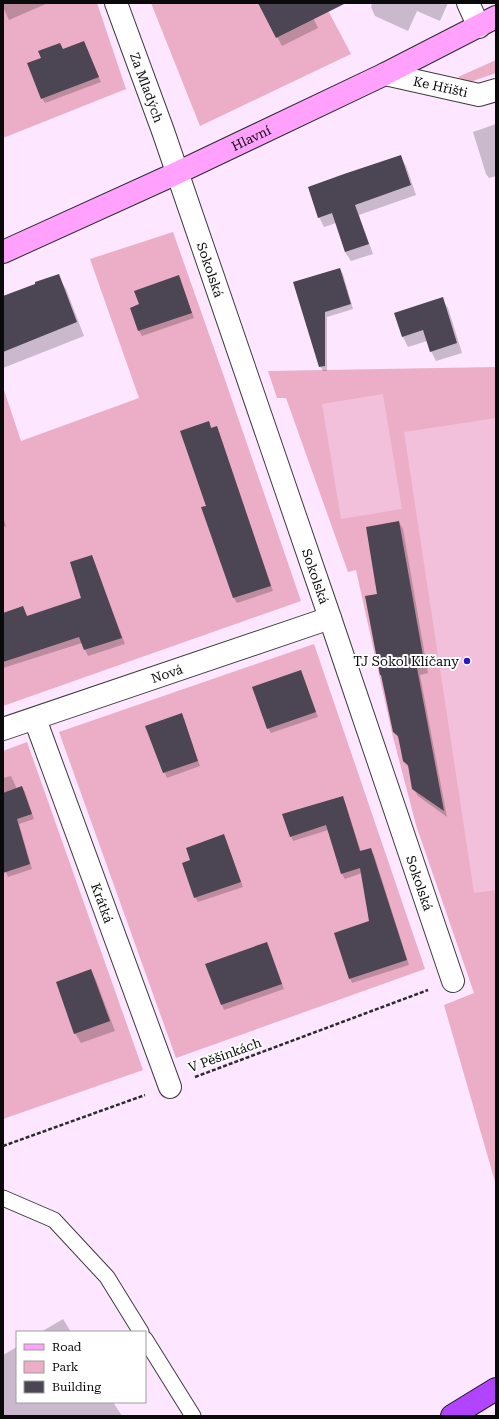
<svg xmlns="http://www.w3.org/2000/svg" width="499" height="1419" font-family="'Roboto Serif',serif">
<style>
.green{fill:#ebaec6}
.pitch{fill:#f2c0da}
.shadow{fill:#0003}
.building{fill:#4c4553}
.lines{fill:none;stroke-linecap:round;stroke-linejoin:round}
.service-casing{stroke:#3d3d3d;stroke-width:17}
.minor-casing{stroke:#3d3d3d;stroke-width:24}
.secondary-casing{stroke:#2c2c2c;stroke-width:24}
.motorway-casing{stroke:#1b1b1b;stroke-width:24}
.path{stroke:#2c2c2c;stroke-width:2.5;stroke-dasharray:4 2;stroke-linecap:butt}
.service{stroke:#fff;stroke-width:15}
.minor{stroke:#fff;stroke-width:22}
.secondary{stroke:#ffa1fd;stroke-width:22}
.motorway{stroke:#b244ff;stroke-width:22}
.poi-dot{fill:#281ac1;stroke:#fff;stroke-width:1.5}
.labels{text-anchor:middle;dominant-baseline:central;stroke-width:4;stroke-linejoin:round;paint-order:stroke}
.street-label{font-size:13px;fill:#0a0a0a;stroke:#fff}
.poi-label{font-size:13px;fill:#0a0a0a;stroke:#fff;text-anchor:end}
</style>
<rect width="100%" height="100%" fill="#fde6ff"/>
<!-- green -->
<g class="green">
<polygon points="3,3 97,3 126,89 3,138"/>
<polygon points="151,3 324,3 351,54 200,126"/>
<polygon points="496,60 496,73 467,83 458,77"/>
<polygon points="173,232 222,371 301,601 3,706 3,387 21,441 139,398 90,259"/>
<polygon points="496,367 496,1185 444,1005 474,993 416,825 392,733 356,570 348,572 286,398 277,398 268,371"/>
<polygon points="314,644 425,969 176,1058 59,732"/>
<polygon points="27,742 143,1070 3,1119 3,751"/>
</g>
<!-- pitch -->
<g class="pitch">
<polygon points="383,394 402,509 341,519 322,404"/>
<polygon points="496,418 496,890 474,893 404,432"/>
</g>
<!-- shadow -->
<g class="shadow">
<polygon points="3,3 48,3 9,20 3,7"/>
<polygon points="259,3 316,3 308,7 318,28 282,46"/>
<polygon points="372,3 448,3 440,21 417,11 408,31 375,16 371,7"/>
<polygon points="84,42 101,82 45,103 42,98 63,50"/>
<polygon points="496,124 496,176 489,178 486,174 473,132"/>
<polygon points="400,156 406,166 416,195 359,215 373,254 351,261 345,252 336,223 324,227 319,217"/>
<polygon points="340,269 343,274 353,309 327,317 327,371 323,371 320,366 295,282"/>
<polygon points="58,276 66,289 84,336 3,368 3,297"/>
<polygon points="178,276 194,318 142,336 139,331 141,305"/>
<polygon points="442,299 448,308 462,353 436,361 431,351 427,341 408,347 403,337 395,314"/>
<polygon points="209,422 212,429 219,432 273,591 237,603 234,598 203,508 207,506"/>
<polygon points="3,517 6,526 3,527"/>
<polygon points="399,522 403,529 428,673 420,675 447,817 418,796 413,788 410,769 403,761 400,740 394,732 378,594"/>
<polygon points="91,556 94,562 125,644 88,656 82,643 3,668 3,614 23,607 27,617 83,599"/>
<polygon points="303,676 318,717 271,733 268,728"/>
<polygon points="184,719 200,766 167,778 146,726"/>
<polygon points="11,776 17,789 22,787 25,792 34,819 19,824 32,869 8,877 3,866 3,778"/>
<polygon points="342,797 345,802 361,852 371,850 374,855 409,965 352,983 350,978 370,922 362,873 345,879 342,874 328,830 293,841 291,836"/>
<polygon points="226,840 243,887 198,902 195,897 191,861"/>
<polygon points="267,943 284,989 224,1010 207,964"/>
<polygon points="91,970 96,980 115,1031 81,1043 75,1033"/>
<polygon points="63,1319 71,1332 41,1332"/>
<polygon points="17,1347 17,1402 113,1402 122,1416 3,1416 3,1355"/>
</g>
<!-- building -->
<g class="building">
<polygon points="258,3 346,3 276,38"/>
<polygon points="84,41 99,77 41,99 27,63 41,58 38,51 60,43 63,49"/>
<polygon points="401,155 411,185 355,205 369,244 345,252 332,213 318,218 308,187 344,174"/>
<polygon points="340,268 351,304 325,312 325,366 319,367 293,282"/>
<polygon points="59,274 77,322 3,352 3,296 35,284 35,282"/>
<polygon points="179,275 192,313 138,331 130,308 139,304 134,291"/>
<polygon points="443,297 457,343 430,352 423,330 402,337 394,313"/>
<polygon points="209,421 211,428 217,426 271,586 233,598 201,507 206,506 180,431"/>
<polygon points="399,521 425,667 417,668 444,811 412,789 408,765 403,761 398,736 393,732 381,675 380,675 365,596 377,594 366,527"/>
<polygon points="92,555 122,638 84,650 79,637 3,662 3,613 23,606 27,616 81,598 70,562"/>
<polygon points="301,670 316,712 267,729 252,687"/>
<polygon points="182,713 198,761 163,773 145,726"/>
<polygon points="22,786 32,814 17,819 30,864 3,873 3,793"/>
<polygon points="343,796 360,851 371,848 407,960 349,979 334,933 369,921 360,868 341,874 326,825 290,837 282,814"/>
<polygon points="224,834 241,882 194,898 182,863 190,860 186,848"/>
<polygon points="267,942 282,984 221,1005 205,964"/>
<polygon points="91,969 110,1021 74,1034 56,982"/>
</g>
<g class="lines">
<defs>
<g id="service">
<polyline points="3,1198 54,1220 107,1277 141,1332"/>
<polyline points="145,1339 193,1416"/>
</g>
<g id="minor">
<path id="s1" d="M116,3l47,128 167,487 123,363"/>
<polyline points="468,3 479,27"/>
<path id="s2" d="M385,74l94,21 17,-5"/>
<path id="s3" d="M35,719l135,368"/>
<path id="s4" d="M3,729l327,-111"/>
</g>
<g id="secondary">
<path id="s5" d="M3,252l174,-79 208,-99 111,-57"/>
</g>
<polyline id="motorway" points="452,1416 496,1389"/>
</defs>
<!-- service casing -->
<use href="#service" class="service-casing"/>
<!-- minor casing -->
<use href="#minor" class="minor-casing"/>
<!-- secondary casing -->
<use href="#secondary" class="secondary-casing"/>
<!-- motorway casing -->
<use href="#motorway" class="motorway-casing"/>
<!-- path -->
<g class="path">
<polyline points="195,1077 428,990"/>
<polyline points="3,1146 145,1095"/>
</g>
<!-- service -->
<use href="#service" class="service"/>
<!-- minor -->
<use href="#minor" class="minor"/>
<!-- secondary -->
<use href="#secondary" class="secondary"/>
<!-- motorway -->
<use href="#motorway" class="motorway"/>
</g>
<!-- markers -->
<circle class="poi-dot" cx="467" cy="661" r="4"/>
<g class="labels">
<!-- street labels -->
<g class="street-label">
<text stroke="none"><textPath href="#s2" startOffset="57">Ke Hřišti</textPath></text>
<text stroke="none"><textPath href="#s1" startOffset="90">Za Mladých</textPath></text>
<text stroke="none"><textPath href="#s5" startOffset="273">Hlavní</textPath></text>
<text stroke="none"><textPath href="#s1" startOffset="283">Sokolská</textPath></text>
<text stroke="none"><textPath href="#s1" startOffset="607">Sokolská</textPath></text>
<text stroke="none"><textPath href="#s4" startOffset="173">Nová</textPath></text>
<text stroke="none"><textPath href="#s1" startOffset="931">Sokolská</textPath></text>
<text stroke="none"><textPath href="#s3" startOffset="196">Krátká</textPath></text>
<text transform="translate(225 1055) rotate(-20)">V Pěšinkách</text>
</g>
<!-- poi labels -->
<g class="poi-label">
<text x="459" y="661">TJ Sokol Klíčany</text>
</g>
</g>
<!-- border -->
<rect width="499" height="1419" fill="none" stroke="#0a0a0a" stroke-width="8"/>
<!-- legend -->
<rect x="16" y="1331" width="130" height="72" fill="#ffffff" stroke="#9d9d9d"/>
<rect x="24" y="1344" width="20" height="6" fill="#ffa1fd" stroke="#9d9d9d"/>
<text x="52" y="1351" font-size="12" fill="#0a0a0a">Road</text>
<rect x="24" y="1361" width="20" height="12" fill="#ebaec6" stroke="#9d9d9d"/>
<text x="52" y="1371" font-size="12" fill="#0a0a0a">Park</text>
<rect x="24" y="1381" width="20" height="12" fill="#4c4553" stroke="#9d9d9d"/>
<text x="52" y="1391" font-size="12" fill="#0a0a0a">Building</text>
</svg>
